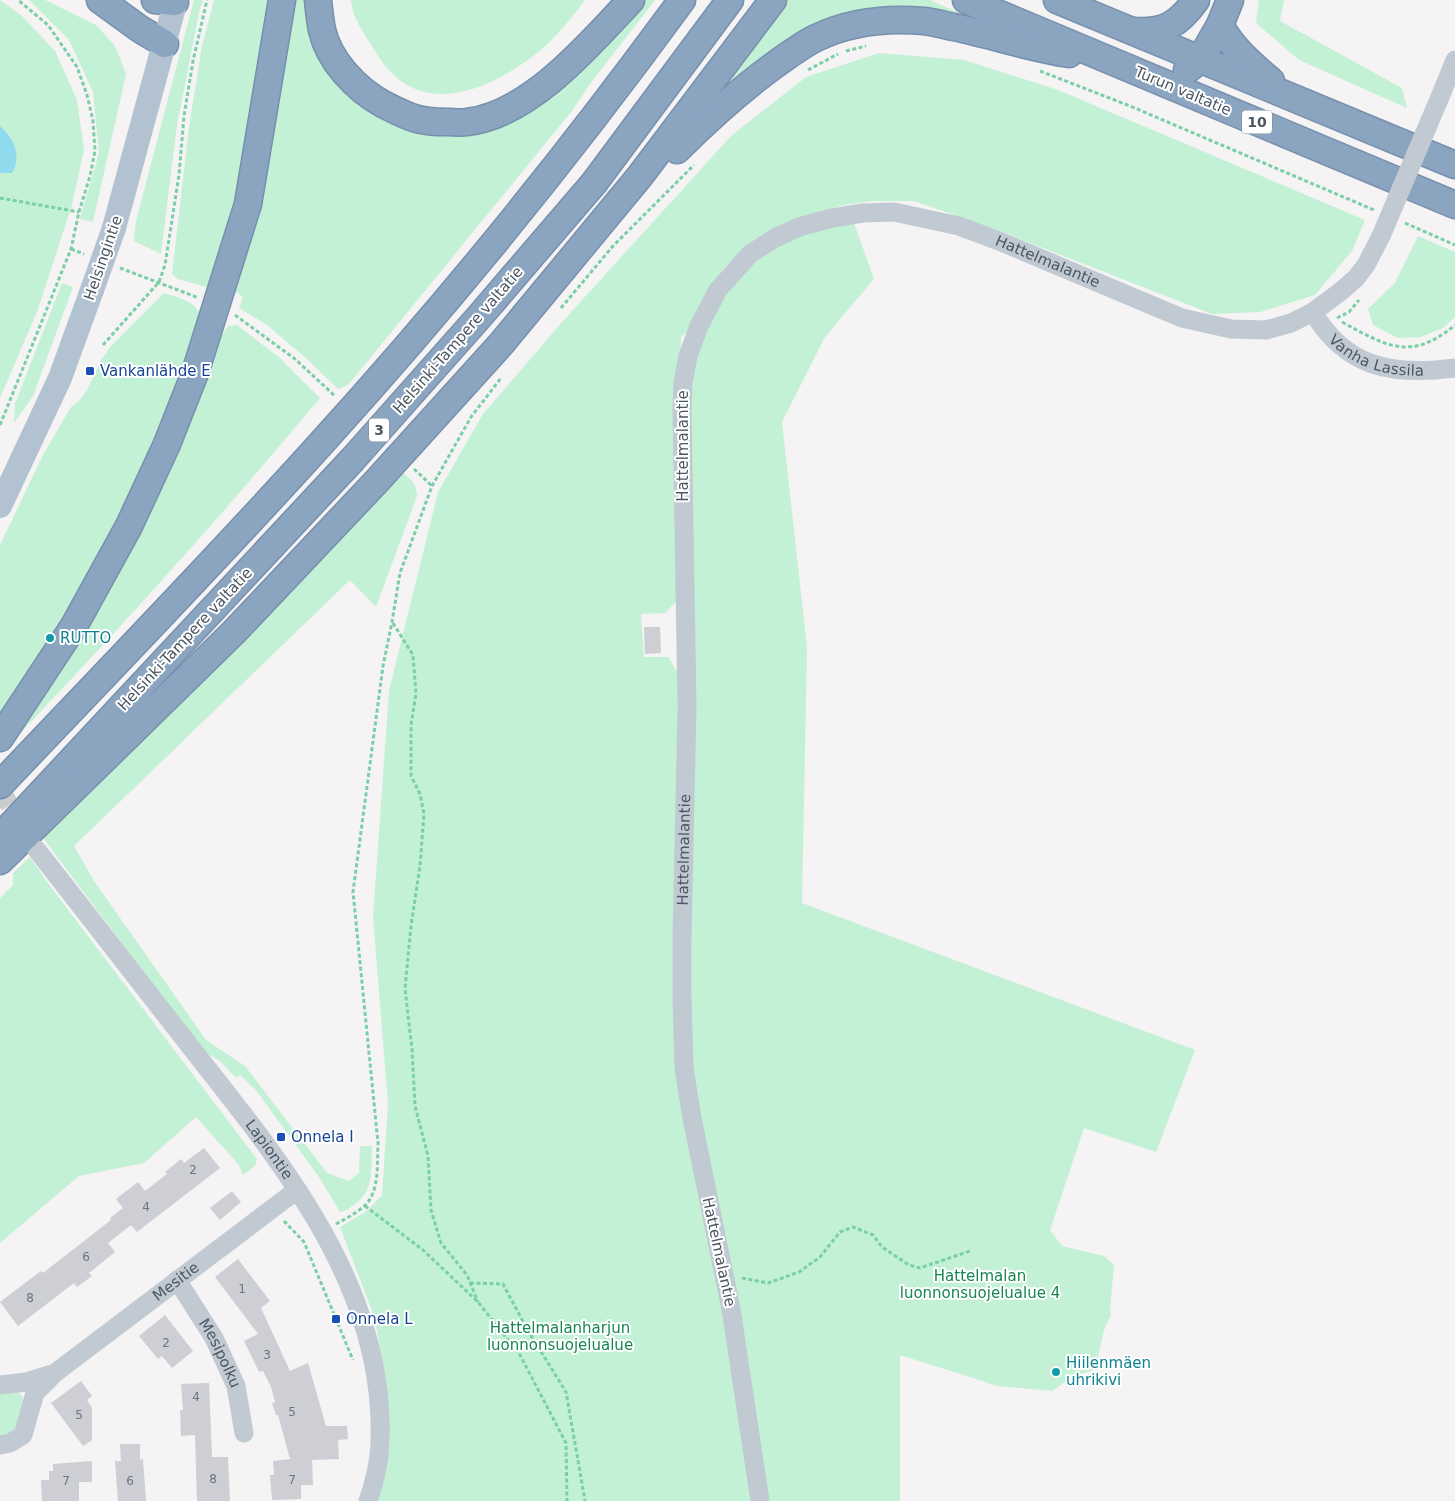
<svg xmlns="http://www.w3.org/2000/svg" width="1455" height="1501" font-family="'DejaVu Sans',sans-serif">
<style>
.green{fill:#c3f1d5}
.water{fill:#90daee}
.building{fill:#cdcfd5}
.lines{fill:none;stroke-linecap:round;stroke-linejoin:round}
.minor-tunnel{stroke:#caccce;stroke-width:19;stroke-dasharray:19 9;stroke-linecap:butt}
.highway-casing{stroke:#7690ad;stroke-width:29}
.path{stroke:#7ad0a6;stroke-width:3;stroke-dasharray:4 2.5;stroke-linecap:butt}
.minor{stroke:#c1cad2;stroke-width:19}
.major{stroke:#b3c2d1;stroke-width:24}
.highway{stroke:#8ba5c1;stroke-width:26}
.minor-bridge{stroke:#c1cad2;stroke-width:19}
.major-bridge{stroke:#b3c2d1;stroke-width:24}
.transit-dot{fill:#1a4fb4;stroke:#fff;stroke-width:2}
.culture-dot{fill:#0f9aa8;stroke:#fff;stroke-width:2}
.labels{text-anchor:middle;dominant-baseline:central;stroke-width:4;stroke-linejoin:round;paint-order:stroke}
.number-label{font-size:12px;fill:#6b747e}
.shield{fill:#fff;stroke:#808990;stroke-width:1}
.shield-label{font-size:14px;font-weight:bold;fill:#4a5661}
.street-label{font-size:15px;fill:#4a5661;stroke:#fff}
.transit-label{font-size:15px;fill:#164399;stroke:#fff;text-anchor:start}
.culture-label{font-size:15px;fill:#0d838f;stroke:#fff;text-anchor:start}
.park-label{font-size:15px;fill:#17864f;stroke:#fff}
</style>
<rect width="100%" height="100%" fill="#f5f3f3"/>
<!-- green -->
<g class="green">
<path d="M0,0l22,16 33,35 22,49 7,50 -12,55 -35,107 -37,86v-225l12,-1c3,-21 7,-31 -12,-46z"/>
<polygon points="29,0 45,0 96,25 115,46 126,74 93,222 80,219 99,153 93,92 69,40"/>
<polygon points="194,0 203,0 199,13 177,125 161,254 134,241 136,221"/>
<polygon points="214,0 271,0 249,139 213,289 178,279 172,274 189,127 202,46"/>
<polygon points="290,0 309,0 390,119 531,107 577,75 639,0 655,0 590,84 572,111 348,385 338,389 308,360 267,325 239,308 243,297 233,290"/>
<path d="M351,0h234c-14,19 -30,39 -49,54 -51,39 -121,67 -161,-3 -9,-16 -23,-32 -24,-51z"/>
<polygon points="784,0 930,0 966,16 964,20 898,13 711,102"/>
<polygon points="1259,0 1284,0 1280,21 1402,88 1407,108 1299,60 1256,23"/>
<polygon points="879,53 964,60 1058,90 1365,220 1352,251 1315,295 1260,312 1212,314 989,227 914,201 874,201 844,205 820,212 743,250 725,267 710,287 691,328 681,337 677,601 665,613 641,614 644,657 668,657 678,673 673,1001 728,1338 751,1501 376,1501 390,1445 385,1374 374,1316 340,1227 367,1211 382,1195 388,1104 373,917 389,691 438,492 483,414 564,320 731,136 806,77"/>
<path d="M854,223l20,56 -49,58 -43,85 25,226 -5,255 393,147 -39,102 -72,-24 -34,102 12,16 42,10 10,9 -4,45 1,5c-10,15 -10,37 -17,55l-20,6 -22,15 -55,-5 -27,-9 -70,-22v146h-132l-19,-137 -19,-106 -25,-110 -12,-79 -3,-70 -1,-577c2,-18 1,-39 5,-57 9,-45 51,-106 94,-125 21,-9 44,-13 66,-17z"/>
<polygon points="1418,236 1455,252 1455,317 1443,328 1421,337 1398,338 1373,325 1368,309 1395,283"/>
<polygon points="62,283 73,287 33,396 14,423 15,404"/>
<path d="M164,293c11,4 34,8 36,23 1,6 -2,15 -3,21 -31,72 -60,145 -96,215 -29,57 -66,111 -101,165v-172l42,-88 29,-50 9,-7 7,-10 15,-31 8,-12z"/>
<path d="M237,325l43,33 40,40c-102,122 -208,240 -318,354l14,-19 198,-386 14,-21z"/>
<path d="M400,471c11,8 16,11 17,25l-41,111 -26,-27 -276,266 20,35 112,159 39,26 82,107 22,8 10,-8 1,-27h12c-1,23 3,44 -18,59 -5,3 -8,6 -14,7l-21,-35 -63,-87 -16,-15 -4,3 -17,-18 -16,-8 -162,-217z"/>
<polygon points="30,857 47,882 257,1159 255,1166 243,1175 239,1165 196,1117 144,1163 79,1176 0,1243 0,898 13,885 13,873"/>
<path d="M18,1392l5,6c-2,25 -1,28 -23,41v-45z"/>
</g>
<!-- water -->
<path class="water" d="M0,126c14,11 22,31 12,47h-12z"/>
<!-- building -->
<g class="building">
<polygon points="644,627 660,627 661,653 645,654"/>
<polygon points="204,1148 220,1168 137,1232 131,1225 108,1243 115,1252 89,1273 92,1276 77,1287 74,1283 18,1326 0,1302 41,1271 43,1273 111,1220 110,1218 123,1208 116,1199 138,1182 145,1191 167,1174 165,1172 181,1159 184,1163"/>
<polygon points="232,1191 241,1202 220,1220 210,1208"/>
<polygon points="238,1259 270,1301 261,1308 290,1371 308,1363 326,1426 347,1426 348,1439 338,1440 339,1459 312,1460 313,1485 301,1485 301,1499 272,1500 270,1475 274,1475 273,1461 290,1459 278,1415 276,1415 272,1403 275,1402 271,1387 263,1371 259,1372 244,1341 258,1334 215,1277"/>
<polygon points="165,1315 193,1351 172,1368 162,1356 158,1359 139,1336"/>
<polygon points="81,1381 92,1396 87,1400 92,1408 92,1440 83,1446 51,1403"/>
<polygon points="209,1383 212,1457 228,1457 230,1501 197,1501 195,1435 181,1436 180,1410 183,1410 181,1384"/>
<polygon points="120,1444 140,1444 140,1460 143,1459 146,1501 118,1501 115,1461 121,1461"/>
<polygon points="92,1461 92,1482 79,1482 79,1501 42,1501 41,1480 49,1480 49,1471 53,1471 53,1464"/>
</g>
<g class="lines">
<!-- minor-tunnel -->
<polyline class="minor-tunnel" points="0,789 24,829"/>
<defs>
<g id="highway">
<polyline points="100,0 140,29 165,44"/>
<polyline points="155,0 175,2"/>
<path d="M318,0c1,10 2,20 4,30 7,31 34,59 61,74 10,5 21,11 31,14 11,4 23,4 34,4 6,0 13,1 19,0 63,-7 123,-78 164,-122"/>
<polyline points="966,0 1455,205"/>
<polyline points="1057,0 1455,165"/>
<path d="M1220,25c12,23 31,39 51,56"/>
<path d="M1134,31c30,2 45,-7 62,-31"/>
<polyline points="1187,70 1200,60 1220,25 1230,0"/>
<path d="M677,150c35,-35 72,-68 113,-96 8,-5 17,-12 26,-16 33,-16 72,-20 108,-17 10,1 20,4 30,6 38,8 76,21 115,27"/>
<polyline points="0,738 74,626 129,526 167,444 195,373 248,204 282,0"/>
<path d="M0,785c109,-115 220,-229 326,-347 126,-139 245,-286 356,-438"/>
<polyline points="0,837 353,459 479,317 594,183 730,0"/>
<polyline points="0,861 234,632 376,482 501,344 640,176 773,0"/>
</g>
</defs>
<!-- highway casing -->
<use href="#highway" class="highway-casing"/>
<!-- path -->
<g class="path">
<polyline points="846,51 866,46"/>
<polyline points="808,70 838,54"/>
<polyline points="1040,71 1130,106 1374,210"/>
<polyline points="0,198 79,212"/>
<polyline points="1405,223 1455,245"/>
<polyline points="71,249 84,254"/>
<polyline points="120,268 199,298"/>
<polyline points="561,308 613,246 694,165"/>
<polyline points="235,315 295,359 335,396"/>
<polyline points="1337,318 1349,312 1359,300"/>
<path d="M1342,322c44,24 69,40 113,3"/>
<polyline points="103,345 159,282 165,265 179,175 184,116 193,61 207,0"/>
<polyline points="0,425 71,249 79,212 90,176 95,151 93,121 87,95 77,67 48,25 18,0"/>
<polyline points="414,469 432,486"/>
<polyline points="393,623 413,655 416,694 411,725 411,776 420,794 424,814 420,866 411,926 405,989 412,1049 415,1106 428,1156 431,1210 441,1243 467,1275 478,1302"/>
<polyline points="365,1206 423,1250 478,1302 520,1355 566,1443 567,1501"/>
<polyline points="284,1221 304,1242 353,1360"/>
<path d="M336,1224c9,-5 19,-10 27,-17 17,-13 14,-44 15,-64l-25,-251 30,-226 9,-44 8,-49 32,-87 39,-69 30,-39"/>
<polyline points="742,1278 768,1283 799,1272 820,1257 840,1232 853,1227 873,1235 882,1247 909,1265 920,1268 970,1251"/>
<polyline points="470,1283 503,1284 527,1329 566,1392 585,1501"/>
</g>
<!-- minor -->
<g class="minor">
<polyline points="1440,97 1455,60"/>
<path id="s1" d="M1313,312c33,57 82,64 142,56"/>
<path id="s2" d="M37,850c48,62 96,124 145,186 82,105 181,219 196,356 4,40 4,70 -10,109"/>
<path id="s3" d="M177,1280l37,58 22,48 8,47"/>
<polyline points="0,1385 26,1382 52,1374"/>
<path id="s4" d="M0,1445l10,-2 13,-8 12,-42 20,-20 242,-183"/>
<path id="s5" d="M760,1501l-29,-192 -39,-191 -8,-50 -2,-70v-59l5,-233 -5,-297 1,-26 5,-27 11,-30 19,-36 32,-36 25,-16 24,-11 33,-9 31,-5 31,-1 65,14 40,15 183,77 49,11 35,1 25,-7 22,-11 27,-20 16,-14 10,-13 15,-29"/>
</g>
<!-- major -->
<g class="major">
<polyline points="114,228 176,0"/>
<polyline points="0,506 60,378 92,290"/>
</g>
<!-- highway -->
<use href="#highway" class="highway"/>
<!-- minor-bridge -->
<polyline class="minor-bridge" points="1381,236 1440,97"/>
<!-- major-bridge -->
<polyline class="major-bridge" points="92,290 114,228"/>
</g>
<!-- markers -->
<g class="transit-dot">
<rect x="85" y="366" width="10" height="10" rx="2.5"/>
<rect x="276" y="1132" width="10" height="10" rx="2.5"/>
<rect x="331" y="1314" width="10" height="10" rx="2.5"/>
</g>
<g class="culture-dot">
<circle cx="50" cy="638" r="5"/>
<circle cx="1056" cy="1372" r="5"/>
</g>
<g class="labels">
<!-- number labels -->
<g class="number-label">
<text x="193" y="1170">2</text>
<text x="146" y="1207">4</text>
<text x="86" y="1257">6</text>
<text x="242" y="1289">1</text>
<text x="30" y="1298">8</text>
<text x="166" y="1343">2</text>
<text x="267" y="1355">3</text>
<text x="196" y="1397">4</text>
<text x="292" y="1412">5</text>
<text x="79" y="1415">5</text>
<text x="213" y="1479">8</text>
<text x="292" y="1480">7</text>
<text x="66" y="1481">7</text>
<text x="130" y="1481">6</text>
</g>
<!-- shield labels -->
<g class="shield">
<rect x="1242" y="110.5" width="30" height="23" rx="4"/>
<rect x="369" y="418.5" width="20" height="23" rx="4"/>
</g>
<g class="shield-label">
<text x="1257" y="122">10</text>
<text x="379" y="430">3</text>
</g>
<!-- street labels -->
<g class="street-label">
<text transform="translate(1183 91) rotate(23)">Turun valtatie</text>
<text transform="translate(103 258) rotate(-71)">Helsingintie</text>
<text stroke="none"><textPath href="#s5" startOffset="1588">Hattelmalantie</textPath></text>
<text transform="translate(458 340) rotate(-49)">Helsinki-Tampere valtatie</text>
<text stroke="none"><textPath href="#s1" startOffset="82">Vanha Lassila</textPath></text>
<text transform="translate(683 446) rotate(-90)">Hattelmalantie</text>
<text transform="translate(185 639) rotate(-47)">Helsinki-Tampere valtatie</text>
<text stroke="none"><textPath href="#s5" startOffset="658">Hattelmalantie</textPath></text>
<text stroke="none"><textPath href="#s2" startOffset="379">Lapiontie</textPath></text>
<text transform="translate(719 1252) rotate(78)">Hattelmalantie</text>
<text stroke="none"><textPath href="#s4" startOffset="249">Mesitie</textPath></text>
<text stroke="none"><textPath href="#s3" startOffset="85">Mesipolku</textPath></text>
</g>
<!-- transit labels -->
<g class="transit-label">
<text x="100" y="371">Vankanlähde E</text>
<text x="291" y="1137">Onnela I</text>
<text x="346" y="1319">Onnela L</text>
</g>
<!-- culture labels -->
<g class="culture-label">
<text x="60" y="638">RUTTO</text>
<text x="1066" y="1363">Hiilenmäen<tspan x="1066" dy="17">uhrikivi</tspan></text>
</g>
<!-- park labels -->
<g class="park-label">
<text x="980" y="1276">Hattelmalan<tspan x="980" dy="17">luonnonsuojelualue 4</tspan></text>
<text x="560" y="1328">Hattelmalanharjun<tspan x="560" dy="17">luonnonsuojelualue</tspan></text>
</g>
</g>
</svg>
